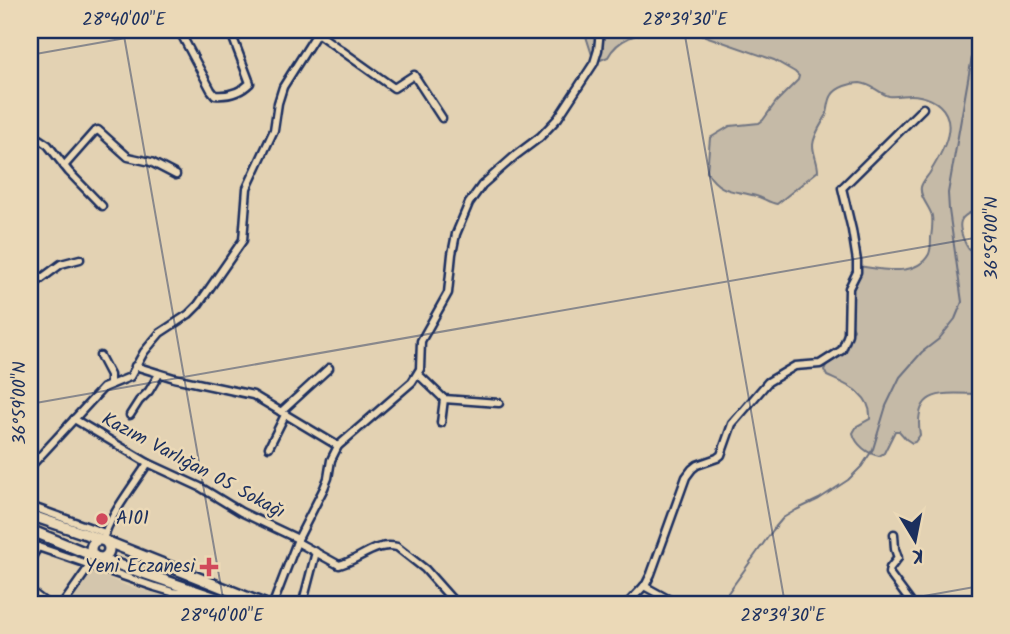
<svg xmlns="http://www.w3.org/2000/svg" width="1010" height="634" font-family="Kalam,sans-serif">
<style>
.built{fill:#d4c6ad}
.green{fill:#c5baa7;stroke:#707482;stroke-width:2}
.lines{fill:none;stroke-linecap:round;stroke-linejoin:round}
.stream{stroke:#6a6f80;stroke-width:2}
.minor-casing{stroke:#1b2f5e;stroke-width:11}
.highway-casing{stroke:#1b2f5e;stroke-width:14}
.minor{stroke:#ebd9b7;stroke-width:6}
.highway{stroke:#ebd9b7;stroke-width:9}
.ticks{fill:none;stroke:#1b2f5e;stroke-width:2;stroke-opacity:0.45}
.poi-dot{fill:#d1495b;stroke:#ebd9b7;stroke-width:2.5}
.labels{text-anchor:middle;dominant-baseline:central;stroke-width:5;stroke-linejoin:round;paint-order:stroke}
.street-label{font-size:19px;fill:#1b2f5e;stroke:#ebd9b7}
.poi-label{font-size:19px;fill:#1b2f5e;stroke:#ebd9b7;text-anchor:start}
.neatline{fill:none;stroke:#1b2f5e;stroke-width:2.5}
.ticks-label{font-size:18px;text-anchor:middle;fill:#1b2f5e}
</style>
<rect width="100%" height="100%" fill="#e3d2b3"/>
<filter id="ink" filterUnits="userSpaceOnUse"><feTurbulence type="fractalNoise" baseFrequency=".0143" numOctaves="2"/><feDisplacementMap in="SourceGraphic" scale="14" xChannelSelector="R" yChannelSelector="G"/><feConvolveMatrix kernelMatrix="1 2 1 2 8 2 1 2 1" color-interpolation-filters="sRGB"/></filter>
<g filter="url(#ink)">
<!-- built -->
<polygon class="built" points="93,572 127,586 179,599 175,604 70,604 88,575"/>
<!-- green -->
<g class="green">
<path d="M584,30h75c-21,3 -41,8 -51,27l-10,4 -6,-6z"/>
<path d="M688,30h292v178c-6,4 -17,6 -19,13 -3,8 5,29 13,33 2,1 4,0 6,0v138l-5,2c-33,-1 -62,-5 -55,41l-5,7 -3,1 -6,-4 -7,-8h-4l-11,22 -5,3c-11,-2 -23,-11 -26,-23l4,-7 13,-7c2,-26 -24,-34 -43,-43l-3,-6 4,-9 18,-16 8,-16 -7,-13 -1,-26 13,-24c21,3 57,12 70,-12 2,-5 2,-11 2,-16 1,-7 2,-15 1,-22 -2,-9 -13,-19 -11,-29 1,-5 5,-9 8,-13 10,-16 26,-42 17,-60 -6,-13 -22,-19 -36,-19 -6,0 -14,2 -21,1 -10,-2 -16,-12 -29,-13 -9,0 -23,4 -28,12 -4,6 -3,14 -6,21 -5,9 -12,18 -13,29 0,9 5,17 5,26l-41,33c-8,-1 -13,-6 -21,-8 -21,-6 -36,-2 -49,-24l3,-34 20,-12 29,-3 4,-3 13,-18 22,-22 1,-4 -4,-4 -21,-12z"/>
</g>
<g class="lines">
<!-- stream -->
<polyline class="stream" points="720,604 773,530 783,518 796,510 819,499 848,480 862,466 873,449 886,406 900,377 922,352 939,339 955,319 962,302 949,210 948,193 973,51 980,30"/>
<defs>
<g id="minor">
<path d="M179,30l32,60 4,5c13,1 25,-2 35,-12l-20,-53"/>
<polyline points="317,33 394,88 414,75 442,118"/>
<polyline points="30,135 39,139 48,145 69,172 102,206"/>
<polyline points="64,166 94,132 98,130 128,157 151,162 176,175"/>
<polyline points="30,287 61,264 80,259"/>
<polyline points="100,356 110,375 110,384"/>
<polyline points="135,366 174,378 253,395 338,446"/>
<polyline points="418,374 444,399 499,403"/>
<polyline points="281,412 329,368"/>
<polyline points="130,415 139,401 149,391 159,374"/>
<polyline points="74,419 148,463 200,487 241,512 298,539"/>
<polyline points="441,423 444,399"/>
<polyline points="269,447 285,415"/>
<polyline points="30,467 103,388 130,377 144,352 160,333 189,314 198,305 243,240 247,188 274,130 278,103 283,87 319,30"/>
<polyline points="30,506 105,533"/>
<polyline points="894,534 895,549 898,558 890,568 889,573 912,604"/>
<path d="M103,540c6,-24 31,-55 45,-77"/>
<polyline points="30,541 38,547 155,587 172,592 189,594"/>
<path d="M297,542l42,23c19,-4 37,-24 58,-18l28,22 31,35"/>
<polyline points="30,560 38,547"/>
<polyline points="644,586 677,604"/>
<polyline points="30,591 47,604"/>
<polyline points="63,604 96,557"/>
<polyline points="183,604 191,591"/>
<polyline points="273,604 298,539 324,488 328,478 331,460 338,446 412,382 420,369 421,341 448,293 452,254 456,234 469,203 482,185 516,155 540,137 558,118 594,63 598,50 600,30"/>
<polyline points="303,604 304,598 316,552"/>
<polyline points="627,604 646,584 651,574 686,477 692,469 697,465 717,458 721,455 732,424 768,382 795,366 820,364 842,350 848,334 849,288 857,272 857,261 852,230 842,188 923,108"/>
</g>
<g id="highway">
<polyline points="30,515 103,540 264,604"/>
<polyline points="30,530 96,557 234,604"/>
<circle cx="100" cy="549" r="9"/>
</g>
</defs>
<!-- minor casing -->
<use href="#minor" class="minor-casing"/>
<!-- highway casing -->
<use href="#highway" class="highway-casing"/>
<!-- minor -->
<use href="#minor" class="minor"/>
<!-- highway -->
<use href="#highway" class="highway"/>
</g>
</g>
<!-- ticks -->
<path class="ticks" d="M123,30l101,574M684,30l101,574M30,55l141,-25M30,404l950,-167M879,604l101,-18"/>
<!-- markers -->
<g class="poi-dot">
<circle cx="102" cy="519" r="7"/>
<path d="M205.5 556.5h7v7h7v7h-7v7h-7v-7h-7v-7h7z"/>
</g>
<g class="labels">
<!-- street labels -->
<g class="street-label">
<text transform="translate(193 466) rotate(28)">Kazım Varlığan 05 Sokağı</text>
</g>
<!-- poi labels -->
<g class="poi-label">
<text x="116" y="519">A101</text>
<text x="195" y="567" text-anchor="end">Yeni Eczanesi</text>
</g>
</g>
<!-- margin -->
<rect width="1010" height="634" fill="none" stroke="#ebd9b7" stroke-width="77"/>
<!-- north arrow -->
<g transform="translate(915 540) rotate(170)" stroke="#ebd9b7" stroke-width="5" paint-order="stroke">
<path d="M0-5L12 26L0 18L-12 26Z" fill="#1b2f5e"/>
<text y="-10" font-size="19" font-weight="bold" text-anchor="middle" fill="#1b2f5e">K</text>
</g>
<rect x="38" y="38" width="934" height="558" class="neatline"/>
<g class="ticks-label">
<text x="124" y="25">28°40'00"E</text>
<text x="685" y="25">28°39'30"E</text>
<text transform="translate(991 238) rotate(-90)" y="6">36°59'00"N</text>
<text transform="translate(19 403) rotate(-90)" y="6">36°59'00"N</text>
<text x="222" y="621">28°40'00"E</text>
<text x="783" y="621">28°39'30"E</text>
</g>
</svg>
